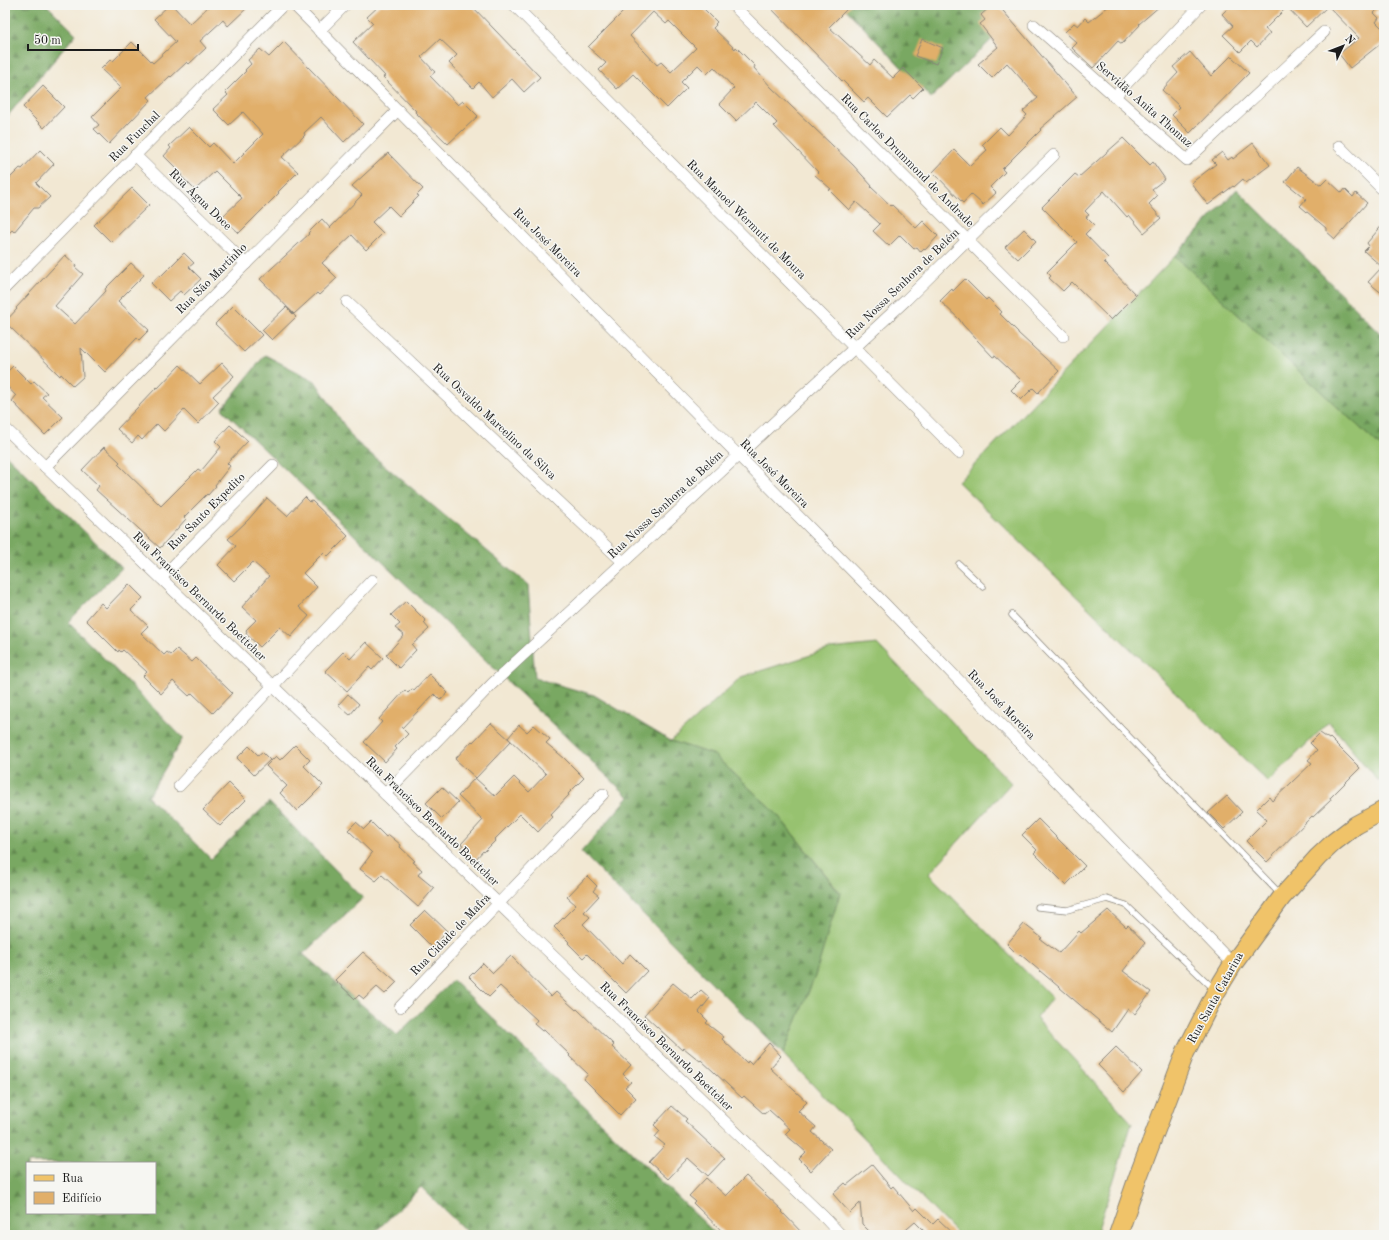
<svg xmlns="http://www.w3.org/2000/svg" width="1389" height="1240" font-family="'Old Standard TT',serif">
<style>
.grass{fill:#97c270;stroke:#5a6f46}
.forest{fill:url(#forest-firs);stroke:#4a623f;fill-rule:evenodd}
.building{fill:#e1af6a;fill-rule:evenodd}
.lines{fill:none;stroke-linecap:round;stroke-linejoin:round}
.service-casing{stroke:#878278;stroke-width:7}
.minor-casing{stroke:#878278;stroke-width:12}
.primary-casing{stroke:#878278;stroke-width:20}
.service{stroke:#fff;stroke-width:5.5}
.minor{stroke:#fff;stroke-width:11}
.primary{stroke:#f0c369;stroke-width:18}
.labels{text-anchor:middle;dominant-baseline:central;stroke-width:3;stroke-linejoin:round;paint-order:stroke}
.street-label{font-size:12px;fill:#1c1c1c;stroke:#f6f6f2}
</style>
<defs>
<pattern id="forest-firs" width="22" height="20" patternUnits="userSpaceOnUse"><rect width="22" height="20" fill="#79a862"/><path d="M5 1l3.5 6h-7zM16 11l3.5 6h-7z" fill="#628850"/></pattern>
</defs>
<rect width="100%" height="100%" fill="#f6f6f2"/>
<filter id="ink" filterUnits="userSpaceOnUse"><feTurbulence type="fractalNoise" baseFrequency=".025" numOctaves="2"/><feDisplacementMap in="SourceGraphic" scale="8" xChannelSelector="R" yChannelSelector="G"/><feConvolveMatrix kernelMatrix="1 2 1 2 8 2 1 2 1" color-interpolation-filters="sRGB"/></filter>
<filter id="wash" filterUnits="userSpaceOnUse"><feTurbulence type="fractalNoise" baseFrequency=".012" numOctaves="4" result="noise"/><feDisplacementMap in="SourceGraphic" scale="16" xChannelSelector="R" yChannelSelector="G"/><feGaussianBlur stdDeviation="0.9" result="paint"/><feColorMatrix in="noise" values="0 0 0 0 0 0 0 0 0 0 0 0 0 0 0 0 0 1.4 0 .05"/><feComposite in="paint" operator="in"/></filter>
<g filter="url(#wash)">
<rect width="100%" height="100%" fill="#f2e8d3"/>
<!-- grass -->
<g class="grass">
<polygon points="1175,256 1384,450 1384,778 1377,780 1329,722 1268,782 958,482"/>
<polygon points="877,644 1011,783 929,874 1052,998 1036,1018 1132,1123 1096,1235 958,1235 783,1054 815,976 840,892 776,813 714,755 671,741 741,677 830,649"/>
</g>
<!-- forest -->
<g class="forest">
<polygon points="5,5 47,5 76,34 5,119"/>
<polygon points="842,5 990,5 1008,24 931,98"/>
<polygon points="1237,189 1384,337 1384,450 1175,256"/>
<polygon points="265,355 315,381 354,440 528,585 535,678 594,695 671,741 714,755 776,813 840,893 815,976 783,1054 581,852 629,797 222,409"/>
<path d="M5,454l117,114 -54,54 115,116 -35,59 63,62 58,-57 94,96 -60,56 94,81 56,-55 264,255h-247l-49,-48 -49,48h-367zM27,1163h128v50h-128z"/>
</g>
<g id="blocks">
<!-- building -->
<g class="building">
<polygon points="169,5 172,5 190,24 210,5 250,5 228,26 223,20 200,41 206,48 189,64 187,62 171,77 170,76 148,97 151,100 109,144 94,129 99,125 92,117 121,88 101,69 111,59 113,61 132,42 153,63 176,42 154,19"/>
<polygon points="380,5 471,5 540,77 524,92 512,79 492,97 479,82 473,88 449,63 457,55 440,39 421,57 435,72 430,76 458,105 463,101 478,116 448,144 415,112 416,111 383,77 385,76 353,42 373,23 367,17"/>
<path d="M616,5h84l17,17 -2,2 1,1 -3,3 22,21 1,-2 19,19 -1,2 17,19 82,78 19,21 -1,1 20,19 1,-1 24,23 7,-7 15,15 -13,14 -1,-1 -3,3 -4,-5 -3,2 -14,-14 -11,11 -16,-15 7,-7 -24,-22 -7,8 -20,-20 2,-1 -16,-14 3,-3 -44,-46 3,-3 -21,-21 -20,19 -17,-17 15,-16 -20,-21 -7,7 -9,-9 -17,17 6,6 -20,20 -34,-34 -16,15 -18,-19 7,-7 -18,-16 35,-35zM653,12l13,12 3,-3 27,27 -25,24 -10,-10 -4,3 -27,-29z"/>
<polygon points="768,5 851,5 829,27 870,65 874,60 893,78 903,68 923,88 913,98 910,95 887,117 868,98 864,102 842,80 842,81"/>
<polygon points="992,5 998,5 1077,97 1040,129 1041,130 1002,169 1005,172 990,187 996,193 983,205 971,194 963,203 933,172 954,150 970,166 987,150 982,145 1000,127 1008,135 1027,115 1023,111 1038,98 1007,63 992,78 978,64 998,47 980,24 985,20 981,15"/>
<polygon points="1110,5 1161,5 1139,24 1140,25 1122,44 1118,41 1093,68 1072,48 1077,43 1065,32 1074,23 1078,26 1085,18 1089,22"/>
<polygon points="1231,5 1382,5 1374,13 1379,18 1376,22 1384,30 1384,41 1350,68 1339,54 1359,38 1328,6 1306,27 1287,7 1265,29 1270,33 1257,47 1251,41 1240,52 1223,35 1233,26 1222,14"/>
<polygon points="922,39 943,48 936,64 915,56"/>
<polygon points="284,42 363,124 344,142 321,117 304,133 305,135 282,157 298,172 278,192 279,193 239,233 222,217 242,198 215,171 195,190 181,176 182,174 164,156 171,148 169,146 189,127 209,147 213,143 233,164 263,134 243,112 229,125 213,109 228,95 225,92 246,71 245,70 251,64 248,60 260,49 269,57"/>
<polygon points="1190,52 1211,76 1231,56 1249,73 1190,133 1172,115 1180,107 1162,90 1178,73 1173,67"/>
<polygon points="43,86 64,107 44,128 23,107"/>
<polygon points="1123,138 1150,165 1153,162 1165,179 1152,189 1157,196 1149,204 1161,218 1144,233 1129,215 1127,217 1104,191 1085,211 1089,215 1086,217 1094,225 1085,234 1108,258 1104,262 1136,295 1111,320 1072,282 1063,291 1049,278 1051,276 1047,272 1077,242 1042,207 1075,174 1079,177"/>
<polygon points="1253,143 1270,165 1246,183 1243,179 1234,187 1233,186 1208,205 1191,183 1216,164 1212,160 1222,152 1228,160 1232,157 1233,159"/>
<polygon points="40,150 54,164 36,183 50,197 38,208 34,208 14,232 12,230 5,237 5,183 20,168 22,169"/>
<polygon points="388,153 423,189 417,195 419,196 399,216 389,206 372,222 383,233 366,250 352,235 322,263 337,278 319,295 317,293 294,314 260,279 309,234 308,233 322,219 330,228 362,195 352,186"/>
<polygon points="1297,167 1321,185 1327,179 1342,193 1345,189 1353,197 1356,193 1367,203 1335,239 1326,231 1326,228 1300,206 1306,199 1285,182"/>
<polygon points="132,188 149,205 111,242 94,225"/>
<polygon points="1384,223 1384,295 1368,282 1382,267 1364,251 1369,246 1367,243"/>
<polygon points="1024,229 1036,241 1018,259 1005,247"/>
<polygon points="184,253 194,263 189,267 201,279 184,295 180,291 169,301 151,283 160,275 161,276"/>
<polygon points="65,255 76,265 75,267 83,274 55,306 75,324 106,291 105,289 131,263 144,275 118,301 149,330 139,340 137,338 105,372 81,348 83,377 73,386 61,374 60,376 5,322 17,309 16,308"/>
<polygon points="965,279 986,300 988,298 1002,312 1000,314 1018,332 1018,333 1059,371 1038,393 1033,388 1021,400 1011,390 1021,380 995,356 993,357 963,325 959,319 940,301 952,289 953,291"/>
<polygon points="233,306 262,335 244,352 215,324"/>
<polygon points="286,307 296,317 272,340 262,330"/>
<polygon points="222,363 234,376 213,396 219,402 198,424 184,410 164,431 157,424 142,440 138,436 132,443 117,429 157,387 158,388 180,365 200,384"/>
<polygon points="13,366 31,384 34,381 47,393 42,397 63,417 45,435 12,401 16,396 5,384 5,374"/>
<polygon points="230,425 248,441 227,463 230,466 215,485 216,486 208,495 207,494 184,517 186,519 160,548 96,490 99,486 82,470 104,447 120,462 118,464 161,506 198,469 201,471 221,447 215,441"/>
<polygon points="305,497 310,502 312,501 348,536 328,556 324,552 303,573 317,587 299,607 309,616 291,637 280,627 260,647 246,634 247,632 246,630 256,620 242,607 269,576 253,562 234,581 218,565 236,546 228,539 248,520 267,498 287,516"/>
<polygon points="129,584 143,598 131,610 148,626 141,633 164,655 167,652 171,655 177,649 192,662 196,658 232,693 213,713 192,693 189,696 173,681 161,694 143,676 147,672 123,650 121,652 119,650 118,652 86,620 101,603 106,608"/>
<polygon points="406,601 426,621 424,623 429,629 412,645 416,650 399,668 386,655 404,635 395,628 400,624 391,615"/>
<polygon points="366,642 383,658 372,670 369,667 347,691 325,671 343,652 350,659"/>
<polygon points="429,674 448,693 440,700 434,694 402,728 408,734 395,747 397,749 385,762 364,742 382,722 379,719 405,690 408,693 412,689 414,690"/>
<polygon points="348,694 359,704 350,715 338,705"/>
<polygon points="491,723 511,741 476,778 455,759 472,741 473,742"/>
<polygon points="519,725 527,732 534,725 550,739 546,743 564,758 584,778 568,794 569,795 550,815 552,817 538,832 520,814 494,840 495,841 484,852 483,851 474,861 460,848 463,845 461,844 483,820 458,796 475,778 495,796 514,777 529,792 546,774 508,738"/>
<polygon points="1320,733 1329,739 1330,738 1360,768 1330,798 1331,800 1313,817 1312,816 1267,862 1246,841 1267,820 1256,810 1269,797 1272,801 1312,763 1308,760 1317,750 1310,743"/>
<polygon points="295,745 310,760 304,766 323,785 297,811 280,793 287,786 266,766 276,756 280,760"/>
<polygon points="249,746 258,755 262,752 270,760 254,775 237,758"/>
<polygon points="229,783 246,800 220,826 203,810"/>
<polygon points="442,787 458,802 442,819 426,803"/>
<polygon points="1227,796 1242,812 1224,829 1208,813"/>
<polygon points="1038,819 1085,866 1066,885 1034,853 1037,850 1022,835"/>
<polygon points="356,822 364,829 371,822 386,837 389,835 401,845 400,847 415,861 413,862 422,870 418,875 434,888 418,907 382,875 376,881 360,869 372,853 348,830"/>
<polygon points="587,876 597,886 593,891 599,896 584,912 590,917 583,924 622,964 630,954 647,971 626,993 587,954 583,958 568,943 569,942 554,927 576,905 567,897"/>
<polygon points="425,910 447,931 433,948 410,925"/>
<polygon points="1108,910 1126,927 1128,925 1145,943 1123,971 1151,992 1135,1014 1128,1009 1112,1032 1020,954 1019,956 1007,944 1024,924 1042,938 1040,939 1059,953 1079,931 1081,933"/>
<polygon points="363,952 397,982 385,994 377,987 364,999 359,995 355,999 335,980"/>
<polygon points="511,956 551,997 556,992 576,1010 577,1009 614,1045 612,1047 631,1065 623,1074 631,1082 625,1087 636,1098 620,1115 584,1079 588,1074 569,1056 570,1055 544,1030 542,1031 534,1024 537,1020 500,986 489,997 469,977 483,963 493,973"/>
<polygon points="673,983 692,999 701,990 710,998 699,1012 708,1021 706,1023 724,1037 722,1039 747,1063 748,1061 751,1064 769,1043 781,1056 770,1068 807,1102 798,1111 816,1127 812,1132 831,1149 811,1171 799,1159 806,1152 785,1134 790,1129 769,1110 764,1114 744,1096 742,1098 701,1060 700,1061 684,1048 682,1050 644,1015"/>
<polygon points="1116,1047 1142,1072 1124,1092 1098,1065"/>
<polygon points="672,1106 687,1119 685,1121 725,1158 708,1176 688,1158 668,1179 649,1162 665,1145 655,1137 660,1131 654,1125"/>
<polygon points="872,1165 891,1188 893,1186 914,1211 917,1208 933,1224 938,1219 955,1235 922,1235 925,1232 915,1222 900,1235 873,1235 862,1224 860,1203 850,1213 833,1194 845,1183 847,1185"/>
<polygon points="746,1176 783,1211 782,1212 804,1235 726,1235 693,1203 695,1201 689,1196 706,1178 726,1196"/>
</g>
</g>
</g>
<g filter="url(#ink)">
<use href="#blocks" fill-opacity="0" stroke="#878278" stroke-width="1"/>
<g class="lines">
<defs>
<g id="service">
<polyline points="959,564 983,587"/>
<polyline points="1012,615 1281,895"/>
<polyline points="1038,907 1067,910 1107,899 1126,905 1214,989"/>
</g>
<g id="minor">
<polyline points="294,5 885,604 1233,964"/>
<polyline points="514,5 959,453"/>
<polyline points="733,5 1063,336"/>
<polyline points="1034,25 1187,160 1324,32"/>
<polyline points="319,31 345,5"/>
<polyline points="1114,97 1201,5"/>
<polyline points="1339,146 1384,191"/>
<polyline points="135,155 246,264"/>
<polyline points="5,288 283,5"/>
<polyline points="347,302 623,562"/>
<polyline points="5,428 824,1217 841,1235"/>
<polyline points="45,467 398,110"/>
<polyline points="161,578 273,465"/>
<polyline points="179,786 372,580"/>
<polyline points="385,794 492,684 906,300 1054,155"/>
<polyline points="400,1007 603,794"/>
</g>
<polyline id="primary" points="1118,1235 1138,1177 1185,1053 1216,992 1233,964 1282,897 1318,857 1334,842 1356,825 1384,810"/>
</defs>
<!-- service casing -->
<use href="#service" class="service-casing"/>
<!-- minor casing -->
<use href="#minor" class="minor-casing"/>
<!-- primary casing -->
<use href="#primary" class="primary-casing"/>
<!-- service -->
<use href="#service" class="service"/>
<!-- minor -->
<use href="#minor" class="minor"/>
<!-- primary -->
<use href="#primary" class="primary"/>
</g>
</g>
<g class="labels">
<!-- street labels -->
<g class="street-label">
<text transform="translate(1144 105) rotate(41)">Servidão Anita Thomaz</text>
<text transform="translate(135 137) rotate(-45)">Rua Funchal</text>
<text transform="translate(907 161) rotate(45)">Rua Carlos Drummond de Andrade</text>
<text transform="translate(200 200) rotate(44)">Rua Água Doce</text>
<text transform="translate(746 220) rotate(45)">Rua Manoel Wermutt de Moura</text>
<text transform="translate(547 243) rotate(45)">Rua José Moreira</text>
<text transform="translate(212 279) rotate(-45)">Rua São Martinho</text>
<text transform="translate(903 284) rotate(-44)">Rua Nossa Senhora de Belém</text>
<text transform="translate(494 422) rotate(43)">Rua Osvaldo Marcelino da Silva</text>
<text transform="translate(774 474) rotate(45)">Rua José Moreira</text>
<text transform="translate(666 505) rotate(-43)">Rua Nossa Senhora de Belém</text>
<text transform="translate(207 512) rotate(-45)">Rua Santo Expedito</text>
<text transform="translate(199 597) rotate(44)">Rua Francisco Bernardo Boettcher</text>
<text transform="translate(1001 705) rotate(46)">Rua José Moreira</text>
<text transform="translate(432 822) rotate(44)">Rua Francisco Bernardo Boettcher</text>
<text transform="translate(451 935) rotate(-46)">Rua Cidade de Mafra</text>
<text transform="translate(1216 998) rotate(-61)">Rua Santa Catarina</text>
<text transform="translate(666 1047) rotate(44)">Rua Francisco Bernardo Boettcher</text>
</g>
</g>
<!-- margin -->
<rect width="1389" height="1240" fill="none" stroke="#f6f6f2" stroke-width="20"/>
<!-- legend -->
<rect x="26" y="1162" width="130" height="52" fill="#f6f6f2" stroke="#9f9f9c"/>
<rect x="34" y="1175" width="20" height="6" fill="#f0c369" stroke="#9f9f9c"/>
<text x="62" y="1182" font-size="12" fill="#1c1c1c">Rua</text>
<rect x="34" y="1192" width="20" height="12" fill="#e1af6a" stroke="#9f9f9c"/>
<text x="62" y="1202" font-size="12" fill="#1c1c1c">Edifício</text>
<!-- north arrow -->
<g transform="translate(1343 46) rotate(47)" stroke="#f6f6f2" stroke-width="3" paint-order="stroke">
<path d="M0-3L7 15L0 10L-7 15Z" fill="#1c1c1c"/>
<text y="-6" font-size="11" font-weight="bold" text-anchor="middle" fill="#1c1c1c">N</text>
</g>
<!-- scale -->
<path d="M28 44v6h110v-6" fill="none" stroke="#1c1c1c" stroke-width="2"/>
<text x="34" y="44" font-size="12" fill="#1c1c1c" stroke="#f6f6f2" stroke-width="3" paint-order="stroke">50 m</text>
</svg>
